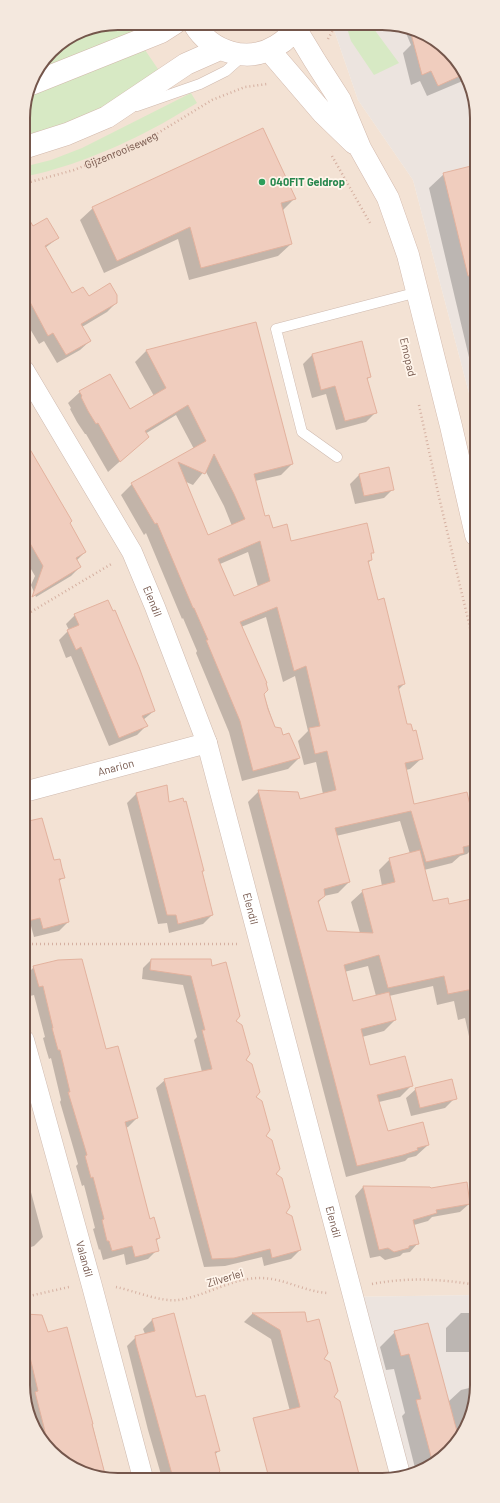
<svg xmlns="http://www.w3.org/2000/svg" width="500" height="1503" font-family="Barlow,sans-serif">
<rect width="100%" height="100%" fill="#fcf1e5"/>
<path fill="#f3e2d4" d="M118,23L332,24L358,100L413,180L476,420L477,1295L343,1297L391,1478H99L51,1452L25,1403L23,112L55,47L82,30Z"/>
<path fill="#ece4df" d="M332,24L401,25L449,51L475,100L476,420L413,180L358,100Z
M477,1295V1391L470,1421L454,1447L429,1467L400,1478L343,1297Z"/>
<path fill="#d7e9c4" d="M118,23H146L147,27L34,75L55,47L82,30Z
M346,25H371L399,63L374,75L351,41Z
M143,47L160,72L123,96L69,124L23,139V112L28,92Z
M191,93L197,103C181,112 166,122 150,130C112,150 65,169 23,177V167L51,160L82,148Z"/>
<path fill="#0003" fill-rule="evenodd" d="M403,26L449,51L465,80L427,96L420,81L411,85L403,53L411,45Z
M475,166L476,387L429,188L444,174Z
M294,199L282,211L291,244L278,256L189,280L178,239L104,273L80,220L93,208Z
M23,233L58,238L45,248L72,295L116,303L107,312L82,327L90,341L80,350L57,363L44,341L39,344L23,317Z
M256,323L292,464L281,475L255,481L264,517L272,529L291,542L372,552L370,555L371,560L368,563L377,601L404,684L398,690L406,726L422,758L410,769L406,770L414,805L467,793L476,835V845L467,854L460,856L452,863L424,870L433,903L448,905L476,899V1049L472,1050L465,1018L458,1020L454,1001L437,1005L433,986L389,996L395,1020L384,1031L362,1037L369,1066L412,1085L400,1097L379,1102L387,1132L428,1145L416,1156L408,1158L405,1161L346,1177L248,802L259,791L299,800L323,794L316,762L304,765L298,741L308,731L295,676L283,682L266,617L241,627L275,728L299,758L288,769L242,781L229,732L196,653L197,651L183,618L182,619L146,533L144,535L121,495L132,484L194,449L176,415L145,434L147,437L108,472L86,434H85L77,422L70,409L71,408L68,403L80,392L110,375L130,410L154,396L135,362L146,351ZM205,470L224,506L232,526L207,536L184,481L193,485ZM248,552L258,587L233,597L220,564ZM400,821L410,854L390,859L379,870L382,886L363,891L351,902L360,933L326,932L318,903L324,896L338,893L349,882L336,836ZM368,966L376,996L352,1003L344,972Z
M361,343L370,376L367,380L375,413L366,422L336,430L326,394L312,398L303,364L312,355Z
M24,441L71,521L69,524L85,552L76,561L80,567L71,576L36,597L31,585L35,576L24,557Z
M359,475L393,489L384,498L355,504L350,484Z
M75,615L154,711L143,720L146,726L137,735L109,746L71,656L66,658L59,640L69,630L66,624Z
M136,794L169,803H183L203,871L201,872L212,915L203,924L169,933L167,923L158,924L127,803Z
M24,823L64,877L58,882L68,922L59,931L34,937L31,926L24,928Z
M151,960L211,968L235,1021L285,1213L300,1250L291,1259L264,1266L262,1257L225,1266L204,1267L156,1088L165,1080L202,1072L194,1040L197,1037L183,985L142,979L143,968Z
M34,967L105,1050L137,1118L128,1127L125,1128L150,1220L159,1238L155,1242L157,1250L148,1259L126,1265L124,1254L103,1260L100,1249L99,1250L93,1229L95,1228L84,1185L82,1186L76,1166L78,1164L60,1102L61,1100L51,1058L49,1059L46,1049L43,1038L45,1037L34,995L30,996L25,976Z
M416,1089L454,1099L445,1108L411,1116L406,1098Z
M476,1093V1110L474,1096Z
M24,1166L43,1237L34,1246L25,1249Z
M363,1187L430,1188L469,1204L460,1212L432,1217L428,1221L414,1225L418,1243L410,1252L403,1253L400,1256L385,1260L380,1256L370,1258L355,1196Z
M304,1313L307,1323L323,1359L333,1398L339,1401L360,1478H306L289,1417L291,1415L271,1339L244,1322L252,1314Z
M461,1313H477V1362L474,1352H446V1328Z
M25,1315L41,1316L48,1333L76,1361L106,1478H99L51,1452L29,1411L26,1402L29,1398L25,1381Z
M152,1320L195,1398L219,1451L214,1455L217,1478H162L148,1430L127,1346L136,1337L145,1334L143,1329Z
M395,1332L448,1402L461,1390L477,1386V1391L470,1421L454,1447L429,1467L416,1472L402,1416L405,1413L394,1369L386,1370L380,1347Z"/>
<path fill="#f0cdbe" stroke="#e3b29e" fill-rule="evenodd" d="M410,30L449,51L462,75L438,86L431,71L422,75Z
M263,128L296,199L281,203L292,244L201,268L190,227L117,261L92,207Z
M475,165V275L468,276L443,173Z
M23,209L33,226L47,218L59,238L45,246L72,293L83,287L89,296L110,283L117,295V303L81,324L91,341L66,355L53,333L48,336L30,302L23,306Z
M256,322L293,464L254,474L265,516L269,515L273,528L287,524L291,541L367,523L374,553H371L372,560L368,561L378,600L384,598L405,684L398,686L407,724H411L413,731L416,730L423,759L405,763L414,804L467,792L476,831V844L463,847L464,853L426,862L411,811L335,828L350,882L324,889L325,896L318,901L327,931L373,933L362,890L395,882L389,858L420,850L433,901L448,898L449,904L476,898V990H468L448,994L444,976L388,988L379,955L344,965L353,1001L389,992L396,1020L361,1029L370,1065L405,1056L413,1086L377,1095L388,1131L423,1122L429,1145L417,1148L418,1150L403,1155L357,1166L258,790L298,792L300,799L336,790L327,751L315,754L309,728L320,726L306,666L294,671L277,607L240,622L267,683H266L268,690L264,694L268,709L275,727L281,728L283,735L289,733L300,758L253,771L240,721L206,640H208L194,608H193L157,523L155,524L131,483L206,441L188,405L145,431L149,437L120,462L98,423L96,424L88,411L81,397L82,396L79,391L110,374L130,409L166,388L146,350ZM214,454L234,494L245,519L208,535L178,462L205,474ZM260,541L270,581L234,596L218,559Z
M362,341L371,377L367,378L377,413L345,421L335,386L321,390L312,354Z
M24,439L72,521L70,523L86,552L76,558L81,567L32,597L43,566L27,538L24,528Z
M389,467L394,490L364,496L359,474Z
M108,600L113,611L115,610L139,667L155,711L142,716L148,726L119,738L81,647L76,650L67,630L79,625L74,614Z
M167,785L169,802L183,798L184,802L186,801L204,871H202L213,915L178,924L176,915H167L136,793Z
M42,818L54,860L60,859L62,868L65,878L59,879L69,922L43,929L40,918L24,922V822Z
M82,959L106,1049L118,1046L138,1118L125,1122L150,1219L154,1217L160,1238L156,1239L159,1251L135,1257L132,1246L112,1251L109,1241H107L102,1220L104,1219L93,1177L91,1178L85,1156L87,1155L68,1092H70L60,1050H58L52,1028H53L43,986L39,987L33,966L58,960Z
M151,959H211L212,966L226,962L240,1016L236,1021L242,1025L250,1054L246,1060L252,1064L260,1092L256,1097L262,1101L270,1130L266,1136L272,1140L280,1169L276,1174L282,1178L290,1207L286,1213L292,1216L301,1250L272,1258L270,1249L234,1258L212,1259L164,1079L212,1069L202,1030H205L191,976L150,970Z
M452,1079L457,1099L420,1108L415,1088Z
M467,1182L470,1204L436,1210L437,1213L413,1220L419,1244L409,1246V1248L394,1252L388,1248L379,1250L363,1186L430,1187L431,1188Z
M305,1312L307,1322L319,1319L328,1353L324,1359L330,1362L338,1391L334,1397L340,1401L360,1478H269L253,1418L300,1407L280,1330L252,1313Z
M174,1313L196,1397L205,1395L220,1451L215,1452L220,1471L213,1478H173L136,1344L135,1336L155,1331L152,1319Z
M25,1314L42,1315L48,1332L67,1327L93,1424H92L106,1478H99L50,1451L35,1392L38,1391L25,1336Z
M428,1323L459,1439L454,1447L433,1464L416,1400L421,1399L409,1354L401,1356L394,1331Z"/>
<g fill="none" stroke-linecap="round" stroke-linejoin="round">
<defs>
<path id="lane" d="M137,106L200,84L226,71L244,55
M337,457L302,432L276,329L418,292"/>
<g id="street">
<path id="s2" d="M24,370L132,552L155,607L207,743L401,1478"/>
<path id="s3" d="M24,792L207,743"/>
<path id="s4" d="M24,1040L92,1286L143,1478"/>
</g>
<path id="secondary" d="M194,24C211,52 247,64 276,46C285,41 293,33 297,24
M295,28L315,61L340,100L360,148L388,198L408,255L451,426L476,535
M269,50L323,113L354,143
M31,84L161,32L175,23
M23,148L67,134L107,117L186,64L220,49"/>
</defs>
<use href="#lane" stroke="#cfbaaf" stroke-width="11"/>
<use href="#street" stroke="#cfbaaf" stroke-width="21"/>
<use href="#secondary" stroke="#d2b9ac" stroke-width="23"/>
<g stroke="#d5b0a1" stroke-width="2.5" stroke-dasharray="1 3" stroke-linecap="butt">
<path d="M328,39L333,30L334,24"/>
<path d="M332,156L370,223"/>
<path id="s1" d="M23,184L74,170L145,141L212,100L245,87L267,84"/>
<path d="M419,405L439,497L476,653"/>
<path d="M24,616L113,563"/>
<path d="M24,944H238"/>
<path d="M372,1284C409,1277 440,1279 477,1285"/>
<path d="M116,1287C135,1291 160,1302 178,1300C206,1296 232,1278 260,1278C284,1278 305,1292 328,1293"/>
<path d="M25,1297L69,1287"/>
</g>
<use href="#lane" stroke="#fff" stroke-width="10"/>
<use href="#street" stroke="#fff" stroke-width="20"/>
<use href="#secondary" stroke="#fff" stroke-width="22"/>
</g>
<circle fill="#2e9e5b" stroke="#fff5eb" stroke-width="1.5" cx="262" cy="182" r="4"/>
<g text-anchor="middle" stroke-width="3.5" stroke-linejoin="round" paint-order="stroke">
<g font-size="11" fill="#74564b" stroke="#fff5eb">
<text dy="4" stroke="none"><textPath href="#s1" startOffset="104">Gijzenrooiseweg</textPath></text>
<text transform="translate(408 357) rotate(77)" y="4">Emopad</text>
<text dy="4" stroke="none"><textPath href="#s2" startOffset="265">Elendil</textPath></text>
<text dy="4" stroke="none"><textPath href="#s3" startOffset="95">Anarion</textPath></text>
<text dy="4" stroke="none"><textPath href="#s2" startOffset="588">Elendil</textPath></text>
<text dy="4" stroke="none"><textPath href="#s2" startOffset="912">Elendil</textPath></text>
<text dy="4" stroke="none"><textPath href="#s4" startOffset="227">Valandil</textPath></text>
<text transform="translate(225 1278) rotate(-17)" y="4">Zilverlei</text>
</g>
<g font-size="11" font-weight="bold" fill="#27864d" stroke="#fff5eb" text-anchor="start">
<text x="270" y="186">040FIT Geldrop</text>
</g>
</g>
<path d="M0 0H500V1503H0ZM118 30H382A88 88 0 0 1 470 118V1385A88 88 0 0 1 382 1473H118A88 88 0 0 1 30 1385V118A88 88 0 0 1 118 30Z" fill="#f4e8de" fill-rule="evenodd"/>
<path fill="none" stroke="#74564b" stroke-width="2" d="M118 30H382A88 88 0 0 1 470 118V1385A88 88 0 0 1 382 1473H118A88 88 0 0 1 30 1385V118A88 88 0 0 1 118 30Z"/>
</svg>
